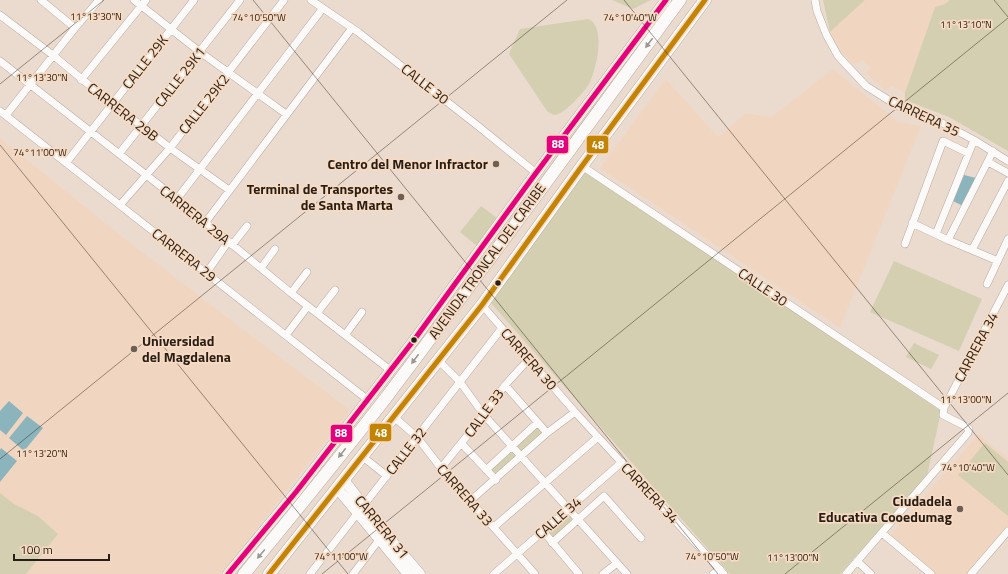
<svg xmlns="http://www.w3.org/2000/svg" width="1008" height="574" font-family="'Titillium Web',sans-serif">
<rect width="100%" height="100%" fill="#ebdbce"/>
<path fill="#f0d6c0" d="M865,0H950L945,4L935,7L905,93L891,86L885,90L866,73L871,68L862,60L855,65L841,52L830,32Z
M833,69L899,122L921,126L840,328L600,168L666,79L718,137L746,113L771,117Z
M0,138L129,242L253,337L350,410L221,574H0Z
M980,433L986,441L1008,457V530L971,574H934L890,535Z"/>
<path fill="#d3cfb0" d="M612,0H651L633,9Z
M823,0H865L830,32Z
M950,0H1008V151L949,117L905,100V93L935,7L945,4Z
M588,19C607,26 596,70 589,84C584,92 567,111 558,114C554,116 551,114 547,111L509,54L520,29Z
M585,172L941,411L927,476L840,574H730L491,303Z
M481,206L497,218L477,246L460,232Z
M894,261L982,299L959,351L870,312Z
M914,343L939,355L931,369L906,357Z
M538,427L545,434L521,453L515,447Z
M985,443L1008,462V516L958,475Z
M510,449L518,458L495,477L488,469Z
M0,493L14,504L38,516L58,534L26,574H0Z
M568,513L574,521L552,540L546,532Z"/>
<path fill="#8cb4bd" d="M964,175L976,178L963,206L953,201Z
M9,401L23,413L6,435L0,430V411Z
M27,416L43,428L24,451L9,438Z
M1,448L17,461L0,482V450Z"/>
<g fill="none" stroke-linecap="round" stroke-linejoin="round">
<defs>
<path id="street" d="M41,0L75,28
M134,0L200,52L286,114
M311,0L358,32L478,126L536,173
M815,0L817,11L826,34L838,56L866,86L898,106L933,118L974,140L1008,161
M0,15L54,56L112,104L142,126L170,148L229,190
M0,61L177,199L291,293L390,370
M81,80L146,0
M0,111L368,400
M6,115L75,28L99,0
M119,154L240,0
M988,162L1008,173
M66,163L194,0
M582,166L944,408
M177,199L323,8
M120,205L170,148L284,0
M205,223L352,28
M912,223L948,240L998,261
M936,234L974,140
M948,240L993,151
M905,244L943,141L968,153
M232,245L247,226
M972,250L1008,181
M261,268L275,249
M207,272L228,242
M987,284L1008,239
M291,293L307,272
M482,305L575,412L724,574
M317,313L335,290
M286,335L308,306
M345,335L362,312
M439,361L460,382L484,415L627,574
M505,385L547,433
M394,417L417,437L441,468L535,574
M462,444L496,480
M363,457L387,476
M441,468L484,415L505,385L529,359
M486,470L537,423
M470,501L547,433L575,412
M494,527L598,437
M543,531L579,574
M882,533L931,574
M552,543L604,496L641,538
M857,561L871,574
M310,574L502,328
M353,574L382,536
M494,574L622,462
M603,574L617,563
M713,574L720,569
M846,574L968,433L969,429L967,427L943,415L944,408L1008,285
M971,574L1008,531"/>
<path id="secondary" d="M344,480L385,533L420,574
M337,488L408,574
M228,574L296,492L414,340L536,173L666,0"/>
<path id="highway" d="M244,574C292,516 339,458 385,399C485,267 582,133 680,0
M269,574L482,305L582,166L705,0"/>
</defs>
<use href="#street" stroke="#b8aca2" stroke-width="8"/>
<use href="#secondary" stroke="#b8aca2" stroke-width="11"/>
<use href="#highway" stroke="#b8aca2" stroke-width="13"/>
<use href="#street" stroke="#fcfaf8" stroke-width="7"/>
<use href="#secondary" stroke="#fcfaf8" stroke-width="10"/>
<use href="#highway" stroke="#fcfaf8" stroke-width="12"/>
<defs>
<path id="bus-1" d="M228,574L296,492L414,340L536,173L666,0"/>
<path id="bus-2" d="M269,574L482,305L582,166L705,0"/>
</defs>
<use href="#bus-1" stroke="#f7dac2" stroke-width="8"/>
<use href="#bus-2" stroke="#f7dac2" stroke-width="8"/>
<use href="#bus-1" stroke="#e5007d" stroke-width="5"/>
<use href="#bus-2" stroke="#c38405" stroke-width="5"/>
</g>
<defs><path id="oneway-solid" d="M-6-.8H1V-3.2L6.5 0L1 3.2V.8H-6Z"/></defs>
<g fill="#9d9792">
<use href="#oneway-solid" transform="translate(649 43) rotate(127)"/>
<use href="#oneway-solid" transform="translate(415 359) rotate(127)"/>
<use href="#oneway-solid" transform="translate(342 453) rotate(128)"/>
<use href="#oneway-solid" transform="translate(261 554) rotate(130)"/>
</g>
<path fill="none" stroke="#281e15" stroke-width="1" stroke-opacity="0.45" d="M253,0L718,574M624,0L1008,475M994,0L1008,17M0,84L104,0M0,145L348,574M0,459L567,0M322,574L1008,18M785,574L1008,393"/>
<g fill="#6c6056" stroke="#f7dac2" stroke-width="1.5">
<circle cx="496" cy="164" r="4"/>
<circle cx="401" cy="197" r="4"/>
<circle cx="134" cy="349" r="4"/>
<circle cx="960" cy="509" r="4"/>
</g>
<g fill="#281e15" stroke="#f7dac2" stroke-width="1.5">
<circle cx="498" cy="283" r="3.5"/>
<circle cx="414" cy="340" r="3.5"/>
</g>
<g text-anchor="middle" stroke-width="3.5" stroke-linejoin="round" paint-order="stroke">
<g font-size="14" fill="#281e15" stroke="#f7dac2">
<text transform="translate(145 62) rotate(-52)" y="5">CALLE 29K</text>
<text transform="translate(180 77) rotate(-52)" y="5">CALLE 29K1</text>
<text transform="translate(425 84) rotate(38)" y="5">CALLE 30</text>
<text transform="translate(204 104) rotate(-52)" y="5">CALLE 29K2</text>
<text transform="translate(123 112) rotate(38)" y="5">CARRERA 29B</text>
<text transform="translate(924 116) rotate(25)" y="5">CARRERA 35</text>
<text transform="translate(195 215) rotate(39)" y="5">CARRERA 29A</text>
<text transform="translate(184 255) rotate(38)" y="5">CARRERA 29</text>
<text transform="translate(487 261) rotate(-54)" y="5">AVENIDA TRONCAL DEL CARIBE</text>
<text transform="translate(763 287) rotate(34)" y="5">CALLE 30</text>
<text transform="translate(976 347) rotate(-62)" y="5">CARRERA 34</text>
<text transform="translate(529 359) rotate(49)" y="5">CARRERA 30</text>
<text transform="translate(484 413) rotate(-54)" y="5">CALLE 33</text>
<text transform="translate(406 451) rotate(-52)" y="5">CALLE 32</text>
<text transform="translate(650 493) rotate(47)" y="5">CARRERA 34</text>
<text transform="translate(465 495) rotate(49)" y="5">CARRERA 33</text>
<text transform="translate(558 518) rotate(-41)" y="5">CALLE 34</text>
<text transform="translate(382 527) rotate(51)" y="5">CARRERA 31</text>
</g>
<g font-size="14" font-weight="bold" fill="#281e15" stroke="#f7dac2" text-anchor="end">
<text x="488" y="169">Centro del Menor Infractor</text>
<text x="393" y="194">Terminal de Transportes<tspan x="393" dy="16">de Santa Marta</tspan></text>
<text x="142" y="346" text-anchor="start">Universidad<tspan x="142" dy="16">del Magdalena</tspan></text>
<text x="952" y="506">Ciudadela<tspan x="952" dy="16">Educativa Cooedumag</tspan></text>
</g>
</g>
<g font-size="10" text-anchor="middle" fill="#281e15" stroke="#f7dac2" stroke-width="3.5" stroke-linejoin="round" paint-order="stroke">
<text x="96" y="20">11°13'30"N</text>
<text x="630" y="21">74°10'40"W</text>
<text x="259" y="21">74°10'50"W</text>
<text x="966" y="28">11°13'10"N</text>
<text x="42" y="81">11°13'30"N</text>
<text x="40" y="156">74°11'00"W</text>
<text x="966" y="403">11°13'00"N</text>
<text x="42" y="457">11°13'20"N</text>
<text x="968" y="471">74°10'40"W</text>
<text x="341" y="560">74°11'00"W</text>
<text x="712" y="560">74°10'50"W</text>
<text x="793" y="561">11°13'00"N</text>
</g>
<g stroke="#f7dac2" stroke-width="1.5">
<rect x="546" y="135" width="23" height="19" rx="4" fill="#e5007d"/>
<rect x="586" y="135" width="23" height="19" rx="4" fill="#c38405"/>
<rect x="369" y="423" width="23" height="19" rx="4" fill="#c38405"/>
<rect x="330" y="424" width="23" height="19" rx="4" fill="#e5007d"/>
</g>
<g font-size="11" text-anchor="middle" font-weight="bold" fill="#fff">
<text x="558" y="148">88</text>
<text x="598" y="149">48</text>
<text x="381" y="437">48</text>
<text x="341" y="437">88</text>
</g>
<path d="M14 554v6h95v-6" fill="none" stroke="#281e15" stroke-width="2"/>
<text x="20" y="554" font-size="12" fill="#281e15" stroke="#f7dac2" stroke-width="3" paint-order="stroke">100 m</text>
</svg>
